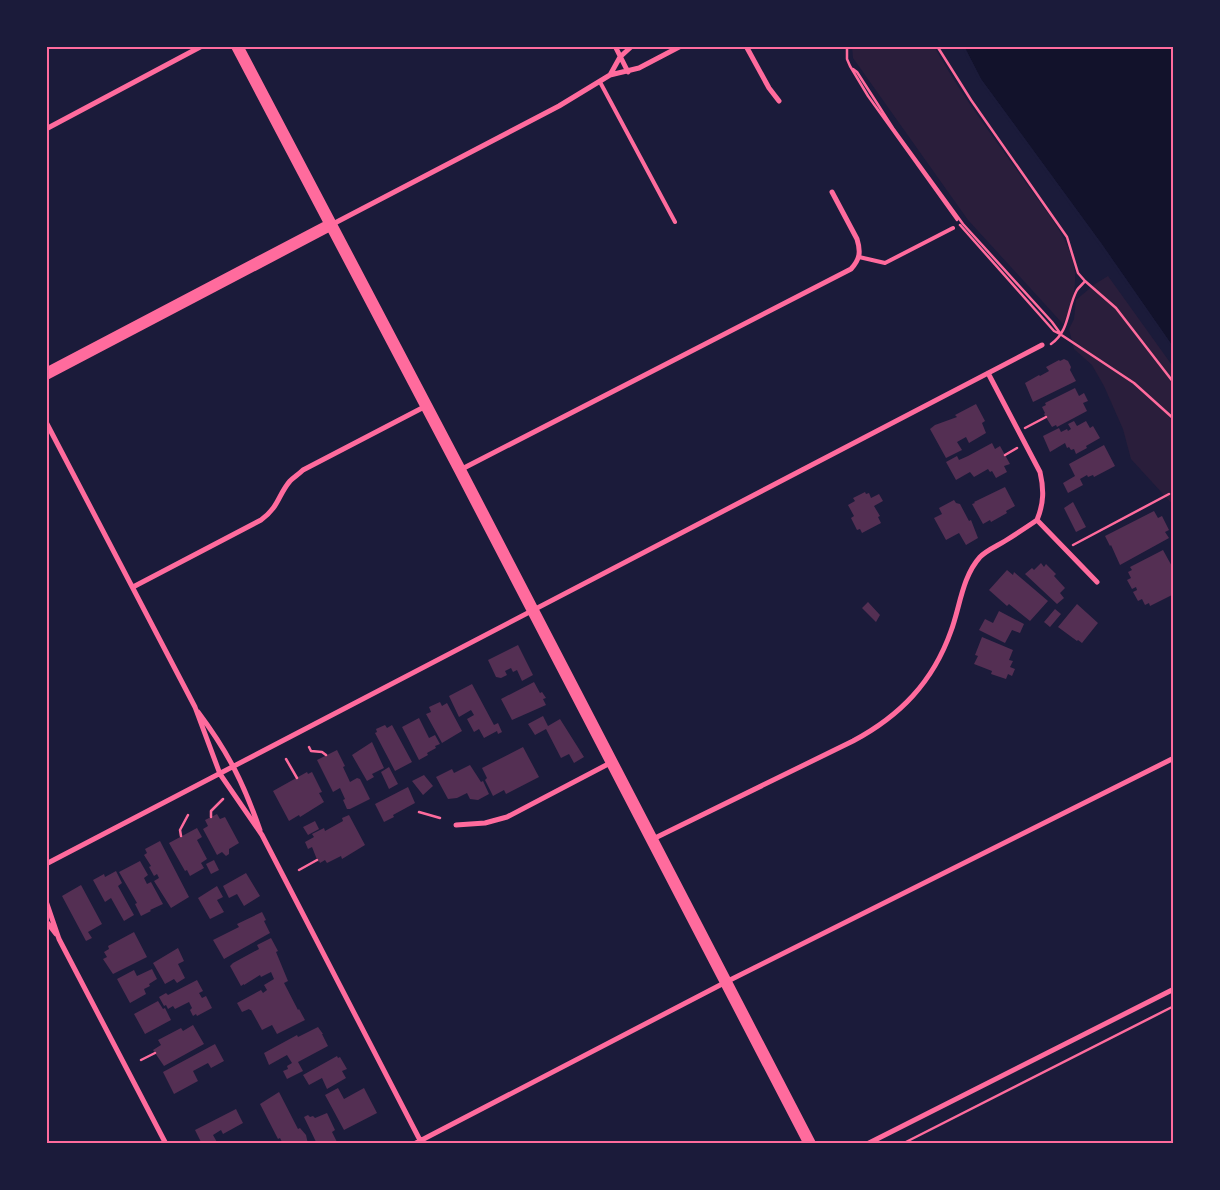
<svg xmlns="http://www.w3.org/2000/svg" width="1220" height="1190" font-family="Jost,sans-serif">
<rect width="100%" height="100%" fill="#1b1b3a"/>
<path fill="#2a1e3b" d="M852,46H934C961,96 996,140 1028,186C1046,211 1072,241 1075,273C1076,291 1071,309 1063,324L968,220L853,58Z
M1108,276L1174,368V506L1131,459L1123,429L1104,386L1092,365L1074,349L1069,329L1074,319L1076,300L1095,284Z"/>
<path fill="#12122b" d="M964,46H1174V348L1101,243L981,79Z"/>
<path fill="#1b1b3a" d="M961,46H964L981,79L1101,243L1174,348V351L1099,245L979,80Z"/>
<path fill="#542f53" d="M1064,359L1068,361L1071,367L1070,370L1076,381L1033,402L1025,383L1039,375L1040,376L1049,371L1046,367L1059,360L1060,361Z
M1075,388L1079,396L1084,393L1088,401L1083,403L1087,411L1057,427L1056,425L1052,427L1044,414L1045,413L1042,407L1046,405L1045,403Z
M976,404L985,421L982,423L986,433L969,443L966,437L957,442L962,450L946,458L930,429L935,425L957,417L955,415Z
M1074,421L1077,426L1086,421L1090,428L1093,426L1100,438L1086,446L1087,448L1076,454L1074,449L1071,450L1069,447L1067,448L1065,443L1050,452L1043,436L1059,428L1061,432L1067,429L1068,431L1071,429L1068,424Z
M992,443L995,449L1000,446L1010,464L1004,466L1007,472L996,478L992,471L990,472L988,469L974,477L970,472L956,480L946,462L957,456L959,460L968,456Z
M1104,445L1115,466L1094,477L1093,475L1088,477L1087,475L1080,479L1083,485L1068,493L1063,483L1075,476L1069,464Z
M1005,487L1015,506L1006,511L1007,513L991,522L990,520L983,524L972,504L975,503L974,502Z
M865,492L866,494L869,493L871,498L879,494L883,501L874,506L880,516L878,517L881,523L862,533L860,529L857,530L851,518L854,516L848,505L855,501L853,498Z
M954,500L956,503L960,504L969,521L971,520L978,538L966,545L959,533L946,540L934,518L942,514L939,508Z
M1073,502L1086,527L1076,532L1064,508Z
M1154,511L1158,518L1162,516L1169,530L1165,532L1169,538L1120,565L1111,545L1110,546L1105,536Z
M1163,550L1174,570V594L1150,606L1149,603L1145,605L1142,599L1138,601L1133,592L1137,590L1136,587L1132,589L1127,580L1131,578L1128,572L1132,570L1130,567Z
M1041,563L1044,567L1046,564L1056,574L1054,576L1065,588L1060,593L1064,598L1057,604L1025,574L1032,568L1034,570Z
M1007,570L1013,575L1014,572L1048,601L1030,621L1009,604L1007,606L989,590Z
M868,602L880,615L876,622L862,608Z
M1077,604L1098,623L1082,643L1078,640L1077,641L1058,627Z
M1055,609L1061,614L1050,627L1044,622Z
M999,611L1024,624L1020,633L1012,630L1005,643L979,630L985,619L993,623Z
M982,637L1013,650L1009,660L1013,661L1010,667L1015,669L1012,676L1008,674L1006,679L991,674L992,671L974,664L978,656L975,655Z
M518,645L533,675L522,681L517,670L513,672L511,668L505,671L507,675L501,678L496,677L488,660Z
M534,682L540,693L542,692L546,698L543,699L546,705L512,720L501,699Z
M472,684L494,725L498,723L502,732L498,734L497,731L484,738L479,729L474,732L467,719L474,715L471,710L459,717L449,696Z
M440,702L442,706L447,703L462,731L442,743L426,714L431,712L429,707Z
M543,716L548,726L560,719L584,757L574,763L569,754L561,758L546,729L535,735L528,724Z
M419,718L429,738L435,735L440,744L435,746L436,748L427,753L428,755L419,760L402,727Z
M385,725L387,728L392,725L412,762L395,771L375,733L377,732L376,729Z
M372,742L384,768L372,774L374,777L367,781L352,755Z
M523,747L539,777L506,794L504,790L493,796L485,780L487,778L482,768Z
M337,750L345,766L343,767L350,782L357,778L360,779L370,799L350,809H347L343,800L345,799L340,788L333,792L317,760Z
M470,765L481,782L483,781L489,794L478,800L470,799L467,793L457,798L448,799L436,777L452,769L454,773Z
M389,767L398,784L389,789L381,772Z
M307,772L308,774L312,772L322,792L319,793L324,802L300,817L299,815L289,821L273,791Z
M424,775L433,786L423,795L412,781Z
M408,787L415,803L393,815L394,817L384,822L375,804Z
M217,814L220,819L225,817L239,843L229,849V854L226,856L222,852L217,855L203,829L208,826L205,820Z
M349,815L365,845L342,859L341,856L327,863L325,860L320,863L319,861L318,862L312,847L308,849L305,842L314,837L312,834L324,828L325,831L343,821L342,818Z
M315,821L319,829L308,835L303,827Z
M197,828L202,837L197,840L207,859L201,863L204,868L190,876L187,870L185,871L169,843Z
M160,841L189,897L171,908L154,881L159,878L157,874L154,876L149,867L151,866L144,855L147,853L145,849Z
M214,860L219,870L211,874L206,864Z
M140,861L148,875L144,878L147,884L151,882L163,904L150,910L151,911L141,916L135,904L137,903L119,872Z
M116,871L122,883L118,886L134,915L124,921L111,898L105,902L93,880L104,874L105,877Z
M246,873L260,896L244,906L237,894L229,898L223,886Z
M81,885L102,924L88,932L92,938L86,941L62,896Z
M217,886L223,897L217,900L224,912L210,919L198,898Z
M262,912L266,920L264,921L270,933L224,959L213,940L239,927L237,924Z
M134,932L147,957L113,974L103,959L107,957L104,952L109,949L108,946Z
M271,938L278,951L276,952L288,981L284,983L298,1010L299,1009L305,1020L277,1034L272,1025L262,1030L251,1010H250L249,1009L242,1012L237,1003L261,990L263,993L267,990L264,985L274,979L271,972L261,977L260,975L244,985V984L241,986L230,966L233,963L259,949L257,945Z
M178,948L184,961L178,964L185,978L177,983L174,979L165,984L153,963Z
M152,969L157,979L149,984L150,986L144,989L146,994L130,1003L117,979L134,970L137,976Z
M197,980L203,991L199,993L202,998L206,996L212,1008L197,1016L196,1014L193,1016L190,1010L192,1008L189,1002L175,1009L173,1006L168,1009L166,1005L164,1006L159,997L166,993L168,995Z
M158,1001L163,1009L165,1008L171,1020L145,1034L134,1014Z
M193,1025L204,1044L164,1066L153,1050L161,1045L158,1040L181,1028L183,1031Z
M318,1027L323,1034H322L328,1046L298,1062L303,1071L287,1079L283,1071L288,1069L287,1066L292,1063L287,1055L269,1065L264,1053L297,1035L298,1037Z
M215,1044L224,1061L211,1068L208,1063L193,1071L198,1081L174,1094L163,1072Z
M337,1056L338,1058L340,1057L347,1069L342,1071L346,1078L327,1089L322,1078L309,1085L303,1075Z
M338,1088L344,1099L364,1088L377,1113L344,1130L325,1095Z
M279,1092L298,1129L300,1128L306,1135L308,1144H278L282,1142L280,1138L278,1139L260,1104Z
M236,1109L243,1123L223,1134L221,1130L213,1135L218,1144H202L195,1130Z
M327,1113L335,1130L332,1132L338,1144H317L304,1117L308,1115L310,1117L313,1116L315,1118Z"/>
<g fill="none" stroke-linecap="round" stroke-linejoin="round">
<path stroke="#ff6b9d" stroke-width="2.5" d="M847,46V59L850,66L868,96L957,220
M937,46L971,100L1067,237L1078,273L1085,281
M853,69L857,72L893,128L963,224L1052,322L1060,333
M960,225L1054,331L1060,334L1134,383L1174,419
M1051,344C1070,331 1067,308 1077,290C1079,287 1083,284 1085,281L1116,308L1174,383
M1025,428L1046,417
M1005,455L1017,448
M1073,545L1169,494
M309,747L311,751L322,752L326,755
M286,759L297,778
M419,812L440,818
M211,817V811L223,799
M181,836L180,830L188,815
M299,870L317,860
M141,1060L155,1053
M902,1144L1174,1006"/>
<path stroke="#ff6b9d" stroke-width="4" d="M600,82L675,222
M859,257L885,263L953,228"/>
<path stroke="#ff6b9d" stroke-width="5" d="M615,46L628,72
M746,46L769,88L779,101
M610,75L620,57L632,46
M46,129L202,46
M331,225L559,106L610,75L639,68L681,46
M988,373L1040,472C1044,489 1044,503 1037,520L1097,582
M46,422L195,707L220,774L262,835L422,1144
M460,470L851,269C860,259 861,252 857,239L832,192
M133,587L261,520C279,507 278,495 290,481C294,477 299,474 303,470L426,406
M198,712C228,752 243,782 260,830
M456,825L485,823L507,817L612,762
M653,839L853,741C900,716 933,682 951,631C960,607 962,577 980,557C987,550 997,546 1005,541C1016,534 1027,527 1037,520
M46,864L1042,345
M46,901L59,939L166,1144
M46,921L56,934
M414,1144L726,982L1174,758
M867,1144L1174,989"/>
<path stroke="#ff6b9d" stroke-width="12" d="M237,46L460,470L810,1144
M46,374L330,225"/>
</g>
<rect width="1220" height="1190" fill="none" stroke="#1b1b3a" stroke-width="95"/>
<rect x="48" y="48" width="1124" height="1094" fill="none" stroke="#ff6b9d" stroke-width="2"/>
</svg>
